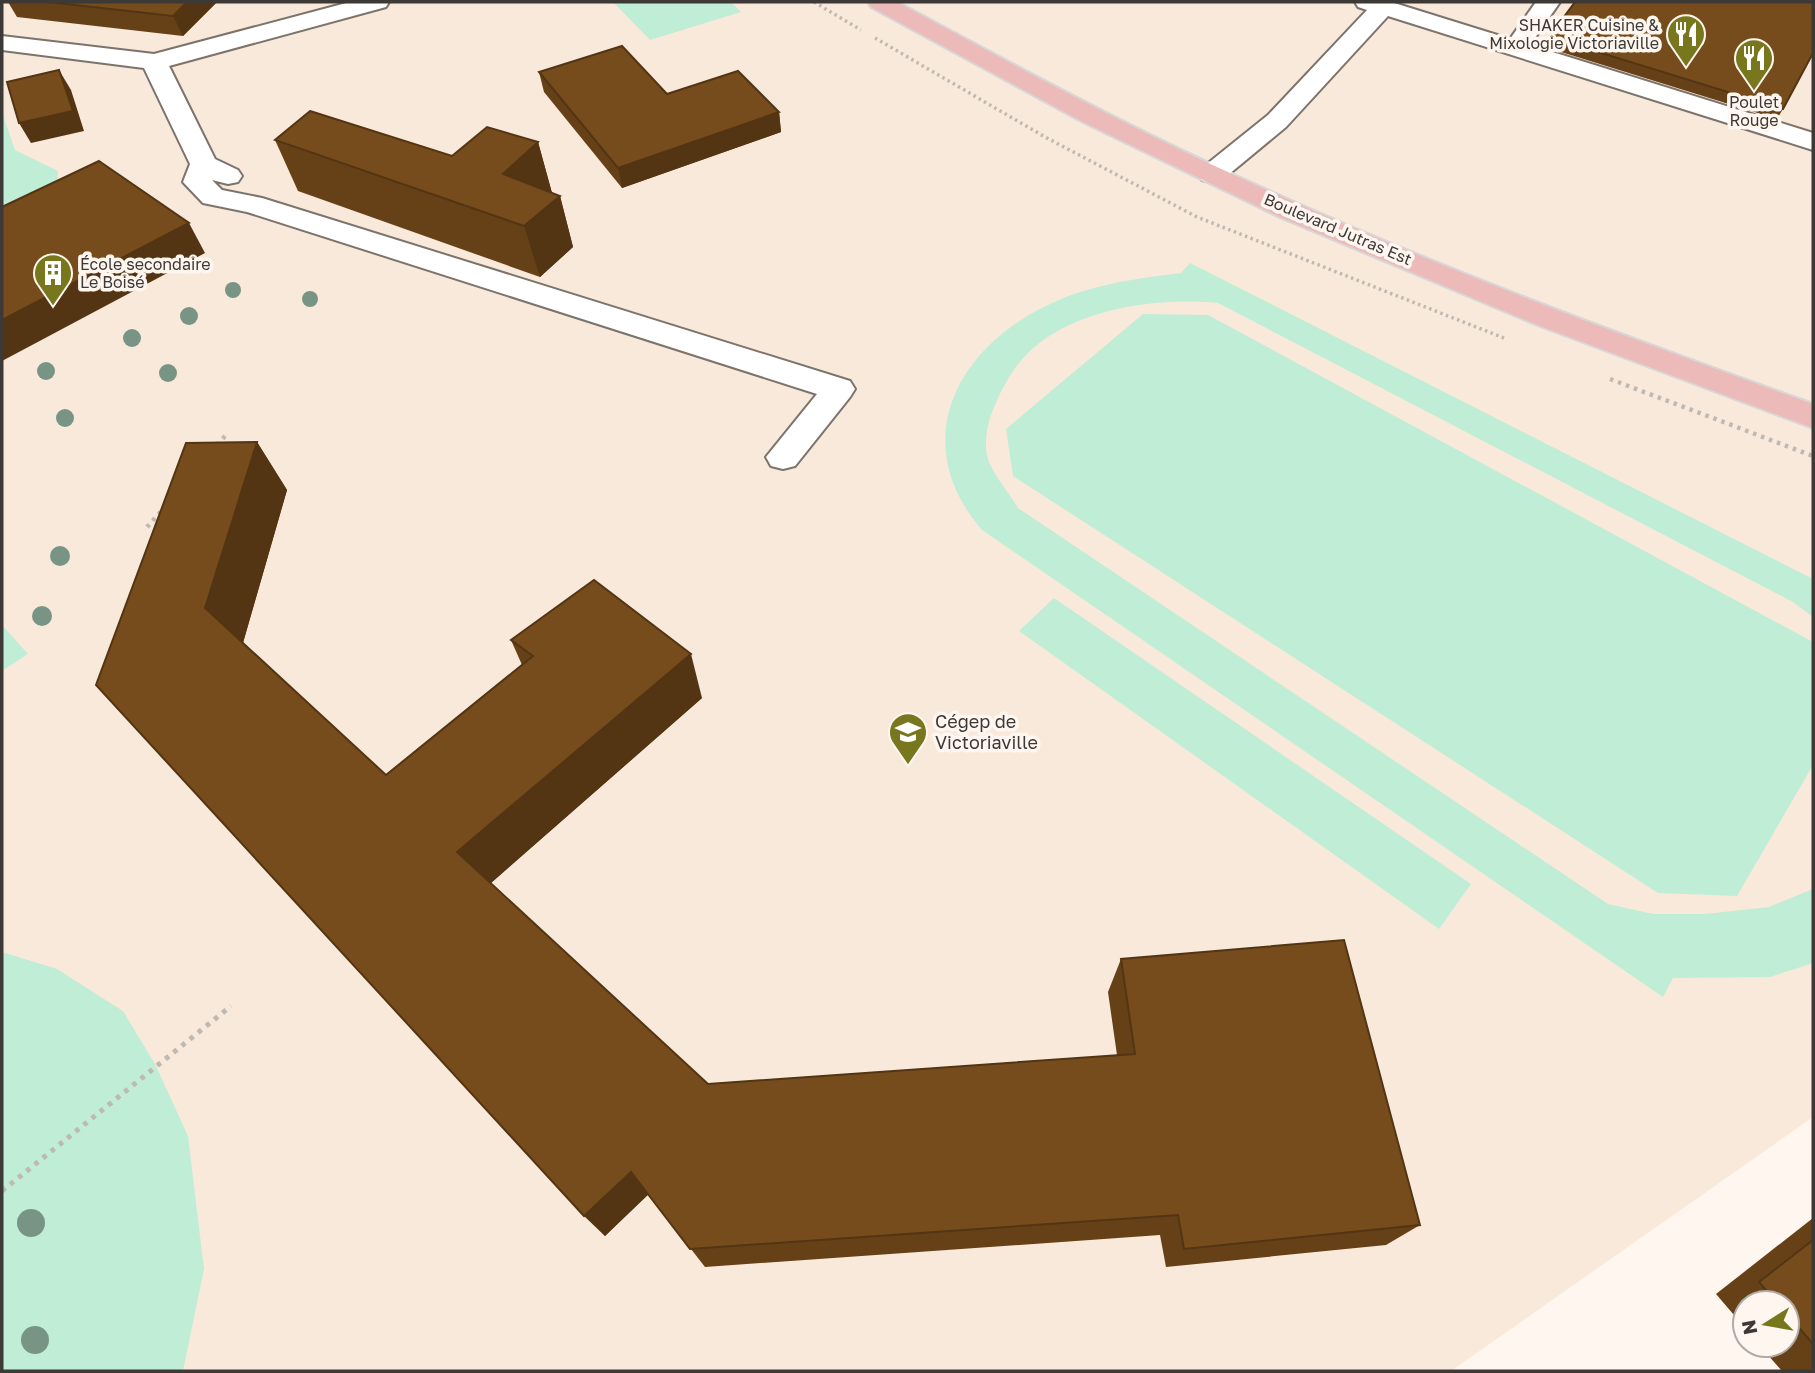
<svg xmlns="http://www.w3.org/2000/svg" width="1815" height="1373" font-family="'Golos Text',sans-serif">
<rect width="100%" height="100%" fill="#fef6ef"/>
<path fill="#f9e9da" d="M2,2H1813V1117L1451,1371H2Z"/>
<path fill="#c0edd6" d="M613,2H731L741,12L650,40Z
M2,112L15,150L58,171L57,192L2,219Z
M1190,263L1813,579V617L1793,602L1218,303C1157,297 1077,308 1030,351C1014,366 1003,386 995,405C988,420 982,445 989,462C996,478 1009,493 1018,508L1608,904L1653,914H1705L1769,907L1813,889V963L1770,977L1673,978L1663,997L982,530C910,447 951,354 1042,308C1085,285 1133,279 1181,273Z
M1143,314L1208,315L1813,642V765L1737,896L1658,893L1013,476L1006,429Z
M1054,598L1471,884L1439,929L1019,631Z
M2,625L28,654L2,671Z
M2,952L57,969L123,1011L155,1064L188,1136L204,1269L183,1371H2Z"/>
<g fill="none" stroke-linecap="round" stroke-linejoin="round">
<defs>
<path id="minor" d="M350,2H389L386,7L169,66L215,159L238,170L242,176L238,182L228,184L212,180L222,190L262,198L850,381L855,389L850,397L795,466L783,469L771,466L766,457L817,394L247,212L203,203L183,182L190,164L144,68L2,50V36L154,54Z
M1355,2H1391L1510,39L1536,2H1560L1530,45L1813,133V150L1388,16L1286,127L1222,180L1212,182L1202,180L1198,174L1202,168L1268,115L1367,10L1358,7Z"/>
<path id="major" d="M868,2H897C1003,59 1109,117 1217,167C1411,258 1612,332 1813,404V428L1540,326L1282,218L1083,122L871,7Z"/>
</defs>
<use href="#minor" stroke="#7c746c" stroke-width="4"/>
<use href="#major" stroke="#d8d7d7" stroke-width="4"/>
<path stroke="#bfb9b3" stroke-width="3.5" stroke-dasharray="2.5 3.5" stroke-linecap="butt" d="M814,2L861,30
M875,38L1045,137L1197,217L1504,338"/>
<path stroke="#bfb9b3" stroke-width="4.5" stroke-dasharray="3.5 5" stroke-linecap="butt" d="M1610,379L1813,456
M217,445L226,435
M147,527L164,508"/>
<path stroke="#bfb9b3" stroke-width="5" stroke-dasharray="4.5 6" stroke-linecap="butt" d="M2,1191L231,1006"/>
<use href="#minor" fill="#fff" fill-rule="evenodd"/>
<use href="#major" fill="#ecbab8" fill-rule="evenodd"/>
</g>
<g fill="#789485">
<circle cx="233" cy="290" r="8"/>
<circle cx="310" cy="299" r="8"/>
<circle cx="189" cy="316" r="9"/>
<circle cx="132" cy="338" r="9"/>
<circle cx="46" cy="371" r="9"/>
<circle cx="168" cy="373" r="9"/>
<circle cx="65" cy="418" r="9"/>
<circle cx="60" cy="556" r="10"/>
<circle cx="42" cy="616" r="10"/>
<circle cx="31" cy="1223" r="14"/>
<circle cx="35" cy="1340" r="14"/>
</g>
<path fill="#664118" d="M8,2H217L183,36L17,17Z
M1549,37L1783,109L1777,119L1545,47Z
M539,72L667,94L779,112L781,132L622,188L544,92Z
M275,140L452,156L538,142L552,193L560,196L573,247L540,277L298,191Z
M257,442L287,490L243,643L386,775L522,665L511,640L702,698L491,883L708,1084L1117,1055L1108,992L1121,959L1420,1225L1386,1245L1166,1267L1160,1235L705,1267L648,1194L605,1236L96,685Z
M1813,1218V1371H1782L1759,1345H1787V1303H1745V1328L1716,1294Z"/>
<path fill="#533514" d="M187,2H217L183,36L173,16Z
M59,70L71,90L84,131L31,143L19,123Z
M779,112L781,132L622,188L618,168Z
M538,142L552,193L503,174Z
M560,196L573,247L540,277L524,226Z
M189,223L205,253L2,361V320Z
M257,442L287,490L240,653L205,608Z
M691,654L702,698L483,890L457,852Z
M631,1172L649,1194L605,1236L584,1216Z"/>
<path fill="#774c1c" stroke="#533514" stroke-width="2" d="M48,2H187L173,16Z
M1575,2H1813V53L1783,109L1549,37Z
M622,46L667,94L738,71L779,112L618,168L539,72Z
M59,70L73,111L19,123L7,82Z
M310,111L452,156L487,127L538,142L503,174L560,196L524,226L275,140Z
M99,161L189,223L2,320V207Z
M257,442L205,608L386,775L533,656L511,640L594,580L691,654L457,852L708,1084L1135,1054L1121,959L1344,940L1420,1225L1184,1249L1178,1215L690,1249L631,1172L584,1216L96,685L186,443Z
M1813,1240V1344L1787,1314V1303H1777L1759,1282Z"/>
<defs>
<symbol id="restaurant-pin" viewBox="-11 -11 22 30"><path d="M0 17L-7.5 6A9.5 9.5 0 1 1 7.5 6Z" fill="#78771e" stroke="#fef6ef"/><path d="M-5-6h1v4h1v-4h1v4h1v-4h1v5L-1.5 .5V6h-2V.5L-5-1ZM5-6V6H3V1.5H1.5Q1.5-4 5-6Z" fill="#fff"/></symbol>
<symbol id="building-pin" viewBox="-11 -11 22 30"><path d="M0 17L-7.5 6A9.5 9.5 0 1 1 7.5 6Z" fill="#78771e" stroke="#fef6ef"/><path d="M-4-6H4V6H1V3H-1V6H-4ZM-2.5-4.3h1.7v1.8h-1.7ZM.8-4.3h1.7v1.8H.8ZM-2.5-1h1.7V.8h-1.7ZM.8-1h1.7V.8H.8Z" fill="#fff"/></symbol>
<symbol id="university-pin" viewBox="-11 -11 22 30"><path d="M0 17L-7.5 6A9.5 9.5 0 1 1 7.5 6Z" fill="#78771e" stroke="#fef6ef"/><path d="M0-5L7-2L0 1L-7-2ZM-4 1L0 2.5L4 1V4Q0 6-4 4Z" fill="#fff"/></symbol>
</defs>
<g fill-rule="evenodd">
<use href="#restaurant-pin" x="1664" y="12" width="44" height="60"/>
<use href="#restaurant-pin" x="1732" y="36" width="44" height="60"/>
<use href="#building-pin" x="31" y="251" width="44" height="60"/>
<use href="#university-pin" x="886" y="710" width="44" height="60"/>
</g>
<g text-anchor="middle" stroke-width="7" stroke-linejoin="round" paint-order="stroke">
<g font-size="16" fill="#3d3936" stroke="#fef6ef" text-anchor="end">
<text x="1659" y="31">SHAKER Cuisine &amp;<tspan x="1659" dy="18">Mixologie Victoriaville</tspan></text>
<text x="1754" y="108" text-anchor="middle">Poulet<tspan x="1754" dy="18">Rouge</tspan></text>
<text x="80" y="270" text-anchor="start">École secondaire<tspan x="80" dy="18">Le Boisé</tspan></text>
</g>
<g font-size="16" fill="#3d3936" stroke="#fef6ef">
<text transform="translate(1338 229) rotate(23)" y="6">Boulevard Jutras Est</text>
</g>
<g font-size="18" fill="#3d3936" stroke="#fef6ef" text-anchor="start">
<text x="935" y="728">Cégep de<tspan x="935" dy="21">Victoriaville</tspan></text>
</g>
</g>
<rect width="1815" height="1373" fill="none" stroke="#3d3936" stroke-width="7"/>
<g transform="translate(1766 1324) rotate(259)"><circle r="33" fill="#fef6ef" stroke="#b1aaa5" stroke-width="2"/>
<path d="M0-5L12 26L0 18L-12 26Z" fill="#78771e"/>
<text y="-10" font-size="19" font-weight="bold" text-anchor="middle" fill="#3d3936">N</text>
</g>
</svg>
